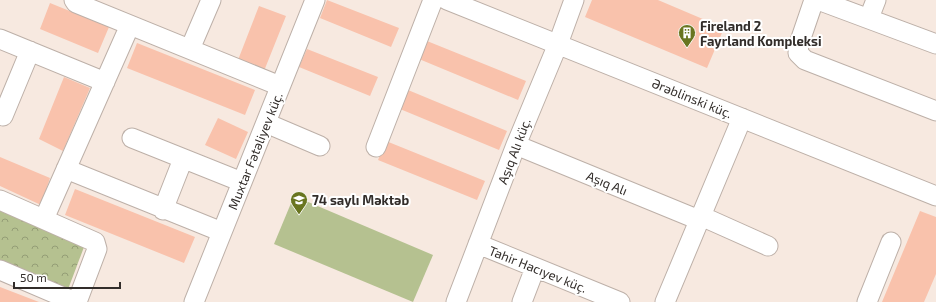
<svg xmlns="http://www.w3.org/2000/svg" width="936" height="302" font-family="'Exo 2',sans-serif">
<defs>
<pattern id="forest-crowns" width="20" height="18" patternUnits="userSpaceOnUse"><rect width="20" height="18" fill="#b5c190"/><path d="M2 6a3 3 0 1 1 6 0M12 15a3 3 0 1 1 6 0" fill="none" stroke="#949d76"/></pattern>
</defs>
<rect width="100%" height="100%" fill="#f7e9e0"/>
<path fill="#b5c190" d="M294,196L433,255L413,302L274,244Z"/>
<path fill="url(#forest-crowns)" d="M0,210L84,247L67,292L0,263Z"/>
<path fill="#f9c2ac" d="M327,0L399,28L391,47L320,18Z
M592,0H658L724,28L707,68L585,17Z
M50,3L109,27L98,53L40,29Z
M259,6L286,16L264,71L238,60Z
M427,41L526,81L518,100L419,59Z
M137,43L255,90L245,115L127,68Z
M307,49L378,77L370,96L299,67Z
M64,77L90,88L63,151L39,139Z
M408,90L507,131L499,150L400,109Z
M218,118L248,132L236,159L205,145Z
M386,141L485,181L477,200L378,160Z
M0,157L50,178L41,205L0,186Z
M75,189L195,237L184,263L65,215Z
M920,211L936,217V274L924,302H882Z
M0,287L39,302H0Z"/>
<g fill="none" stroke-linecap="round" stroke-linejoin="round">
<defs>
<path id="minor" d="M74,0L76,3L280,86
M447,0L936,196
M814,0L799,44L798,53L805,60L936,111
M818,0L936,44
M869,18L876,0
M0,39L105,82
M190,49L211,0
M3,116L30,51
M266,123L320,146
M132,138L242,182
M516,145L699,220
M376,147L433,0
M66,169L222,232
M0,200L95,242L97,249L77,302
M163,210L183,159
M701,216L768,246
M44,219L130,25
M478,244L620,302
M0,270L75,302
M194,302L315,0
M456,302L516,145L558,44L574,0
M522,302L535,268
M665,302L742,118
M867,302L891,242"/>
</defs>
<use href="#minor" stroke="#bdb0a8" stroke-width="21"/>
<use href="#minor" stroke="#fff" stroke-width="19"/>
</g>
<defs>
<symbol id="building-pin" viewBox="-11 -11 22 30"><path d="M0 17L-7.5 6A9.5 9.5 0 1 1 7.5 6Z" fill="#697520" stroke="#fff"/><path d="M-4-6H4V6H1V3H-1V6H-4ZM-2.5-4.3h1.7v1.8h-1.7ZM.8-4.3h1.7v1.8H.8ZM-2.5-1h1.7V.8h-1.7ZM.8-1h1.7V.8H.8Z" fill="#fff"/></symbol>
<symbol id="school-pin" viewBox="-11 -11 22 30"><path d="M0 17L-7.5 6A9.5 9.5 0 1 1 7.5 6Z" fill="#697520" stroke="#fff"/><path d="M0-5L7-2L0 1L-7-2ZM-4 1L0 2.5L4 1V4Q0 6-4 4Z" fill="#fff"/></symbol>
</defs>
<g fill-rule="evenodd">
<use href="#building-pin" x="677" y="23" width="20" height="27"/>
<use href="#school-pin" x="289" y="190" width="20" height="27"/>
</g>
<g text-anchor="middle" stroke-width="4" stroke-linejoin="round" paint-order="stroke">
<g font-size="13" font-weight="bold" fill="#322d2a" stroke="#fff" text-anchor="start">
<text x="700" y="31">Fireland 2<tspan x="700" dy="15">Fayrland Kompleksi</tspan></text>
<text x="312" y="205">74 saylı Məktəb</text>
</g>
<g font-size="13" fill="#322d2a" stroke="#fff">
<text transform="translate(692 98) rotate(22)" y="5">Ərəblinski küç.</text>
<text transform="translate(255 151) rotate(-68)" y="5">Muxtar Fətəliyev küç.</text>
<text transform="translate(514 151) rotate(-69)" y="5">Aşıq Alı küç.</text>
<text transform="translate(607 183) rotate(22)" y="5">Aşıq Alı</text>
<text transform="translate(538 269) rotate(22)" y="5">Tahir Hacıyev küç.</text>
</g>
</g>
<path d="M14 282v6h106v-6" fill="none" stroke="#322d2a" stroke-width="2"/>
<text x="20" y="282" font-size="12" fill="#322d2a" stroke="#ffffff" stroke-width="3" paint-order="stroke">50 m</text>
</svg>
